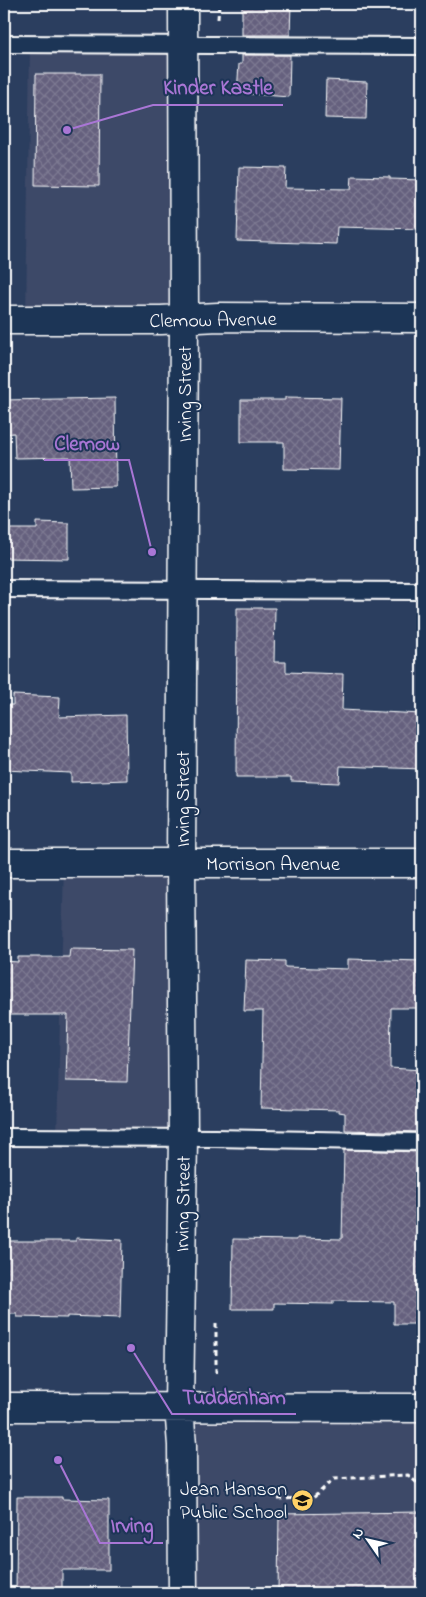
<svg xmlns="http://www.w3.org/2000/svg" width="426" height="1597" font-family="'Indie Flower',sans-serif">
<defs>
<pattern id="building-cross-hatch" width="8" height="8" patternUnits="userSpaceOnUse" patternTransform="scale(1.25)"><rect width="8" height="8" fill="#65617e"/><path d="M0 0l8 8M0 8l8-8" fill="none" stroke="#7c7991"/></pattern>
</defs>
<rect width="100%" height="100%" fill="#2b3e5f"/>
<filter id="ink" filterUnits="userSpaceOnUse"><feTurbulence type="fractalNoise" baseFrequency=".02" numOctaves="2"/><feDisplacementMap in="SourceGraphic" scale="10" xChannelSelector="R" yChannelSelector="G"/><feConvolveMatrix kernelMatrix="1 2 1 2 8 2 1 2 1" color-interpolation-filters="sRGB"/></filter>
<g filter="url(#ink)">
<path fill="#3c4868" d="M30,46L186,47L187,315H26Z
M64,864L178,866L181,1136L57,1135Z
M182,1404L422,1406V1593H185Z"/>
<path fill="url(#building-cross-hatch)" stroke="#fff" d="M242,4H291L290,35H242Z
M242,55H290L289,97L237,93L239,64H242Z
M36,74H100L99,186L35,185Z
M326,80L367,82L366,119L325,118Z
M239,167L286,168L285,188L351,189L352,176L390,177V179L422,180V229L337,227L336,244L237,241Z
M285,397L341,398L339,470L284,469V442H241V400H285Z
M115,398L116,487L71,488L70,457L15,458L14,433L4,434V400Z
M37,522L69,523V559L4,558V529H37Z
M237,608H275L274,662H286V672L343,674L342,710L422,714V769L340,766L339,783L291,781V777H236Z
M13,695L60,697L59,717L126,715L127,780L71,782V773L4,770V705H13Z
M70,949L132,950L127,1082L66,1081L68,1015H4V961L18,962V957H69Z
M348,959L422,961V1008H391L390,1068L422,1070V1132L345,1130V1113L339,1112V1110L261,1108L263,1011H244L246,960L285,961V967L348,969Z
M344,1150L422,1152V1324H394V1302L333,1301V1304L274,1303V1309H232L233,1239L297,1240V1238L342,1239Z
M76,1238L122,1240L120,1318L67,1316V1318L17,1317V1314H4V1241H76Z
M17,1497H62V1499L109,1500V1570H62V1593H16Z
M422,1512V1593H278L279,1514Z"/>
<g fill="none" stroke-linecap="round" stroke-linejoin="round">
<defs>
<path id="service" d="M4,44L422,46
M4,589L422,591
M4,1137L215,1138L422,1142"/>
<path id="minor" d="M4,320H161L218,317L422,318
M4,863H422
M4,1407L422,1408
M183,1593L182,1445L179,1407L183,1138L181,863L184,318L183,4"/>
</defs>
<use href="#service" stroke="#fff" stroke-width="20"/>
<use href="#minor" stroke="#fff" stroke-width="31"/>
<path stroke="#fff" stroke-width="3" stroke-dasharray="5 4" stroke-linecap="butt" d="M218,19L219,4
M216,1323V1374
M278,1499L313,1498L334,1479L408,1475L422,1487"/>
<use href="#service" stroke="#1d3557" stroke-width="16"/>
<use href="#minor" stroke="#1d3557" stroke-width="28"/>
</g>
</g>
<defs>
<symbol id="school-disc" viewBox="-11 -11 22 22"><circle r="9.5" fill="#ffd166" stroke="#1d3557"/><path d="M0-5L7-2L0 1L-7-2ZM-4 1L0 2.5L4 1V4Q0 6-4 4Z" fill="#111"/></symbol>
</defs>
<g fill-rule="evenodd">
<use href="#school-disc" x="290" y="1488" width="25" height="25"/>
</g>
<g text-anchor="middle" stroke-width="4" stroke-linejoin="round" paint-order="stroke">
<g font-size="20" fill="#fff" stroke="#1d3557">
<text transform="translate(213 319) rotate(-1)" y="7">Clemow Avenue</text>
<text transform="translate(184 394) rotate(-90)" y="7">Irving Street</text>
<text transform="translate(182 799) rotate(-90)" y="7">Irving Street</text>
<text x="273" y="870">Morrison Avenue</text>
<text transform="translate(182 1204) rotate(-89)" y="7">Irving Street</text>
</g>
<g font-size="20" fill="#fff" stroke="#1d3557" text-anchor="end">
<text x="287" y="1495">Jean Hanson<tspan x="287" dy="23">Public School</tspan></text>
</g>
</g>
<path fill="none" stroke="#a976d5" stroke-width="2" d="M67 130L153 105H283M152 552L129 460H44M131 1348L172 1414H296M58 1460L100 1543H163"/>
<g fill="#a976d5" stroke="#1d3557" stroke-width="2">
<circle cx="67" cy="130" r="5"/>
<circle cx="152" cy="552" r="5"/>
<circle cx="131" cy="1348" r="5"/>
<circle cx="58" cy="1460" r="5"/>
</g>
<g font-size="21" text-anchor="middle" font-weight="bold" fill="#a976d5" stroke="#1d3557" stroke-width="4" stroke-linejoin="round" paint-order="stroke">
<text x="218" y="94">Kinder Kastle</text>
<text x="87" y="450">Clemow</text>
<text x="234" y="1404">Tuddenham</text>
<text x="132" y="1532">Irving</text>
</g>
<rect width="426" height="1597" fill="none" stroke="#1d3557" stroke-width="20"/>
<rect x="10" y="10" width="406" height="1577" fill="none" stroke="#fff" stroke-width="2" filter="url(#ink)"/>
<g transform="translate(368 1540) rotate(304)" stroke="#1d3557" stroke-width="4" paint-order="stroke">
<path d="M0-4L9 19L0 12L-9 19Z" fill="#ffffff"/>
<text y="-8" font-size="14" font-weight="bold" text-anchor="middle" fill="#ffffff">N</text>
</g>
</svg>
